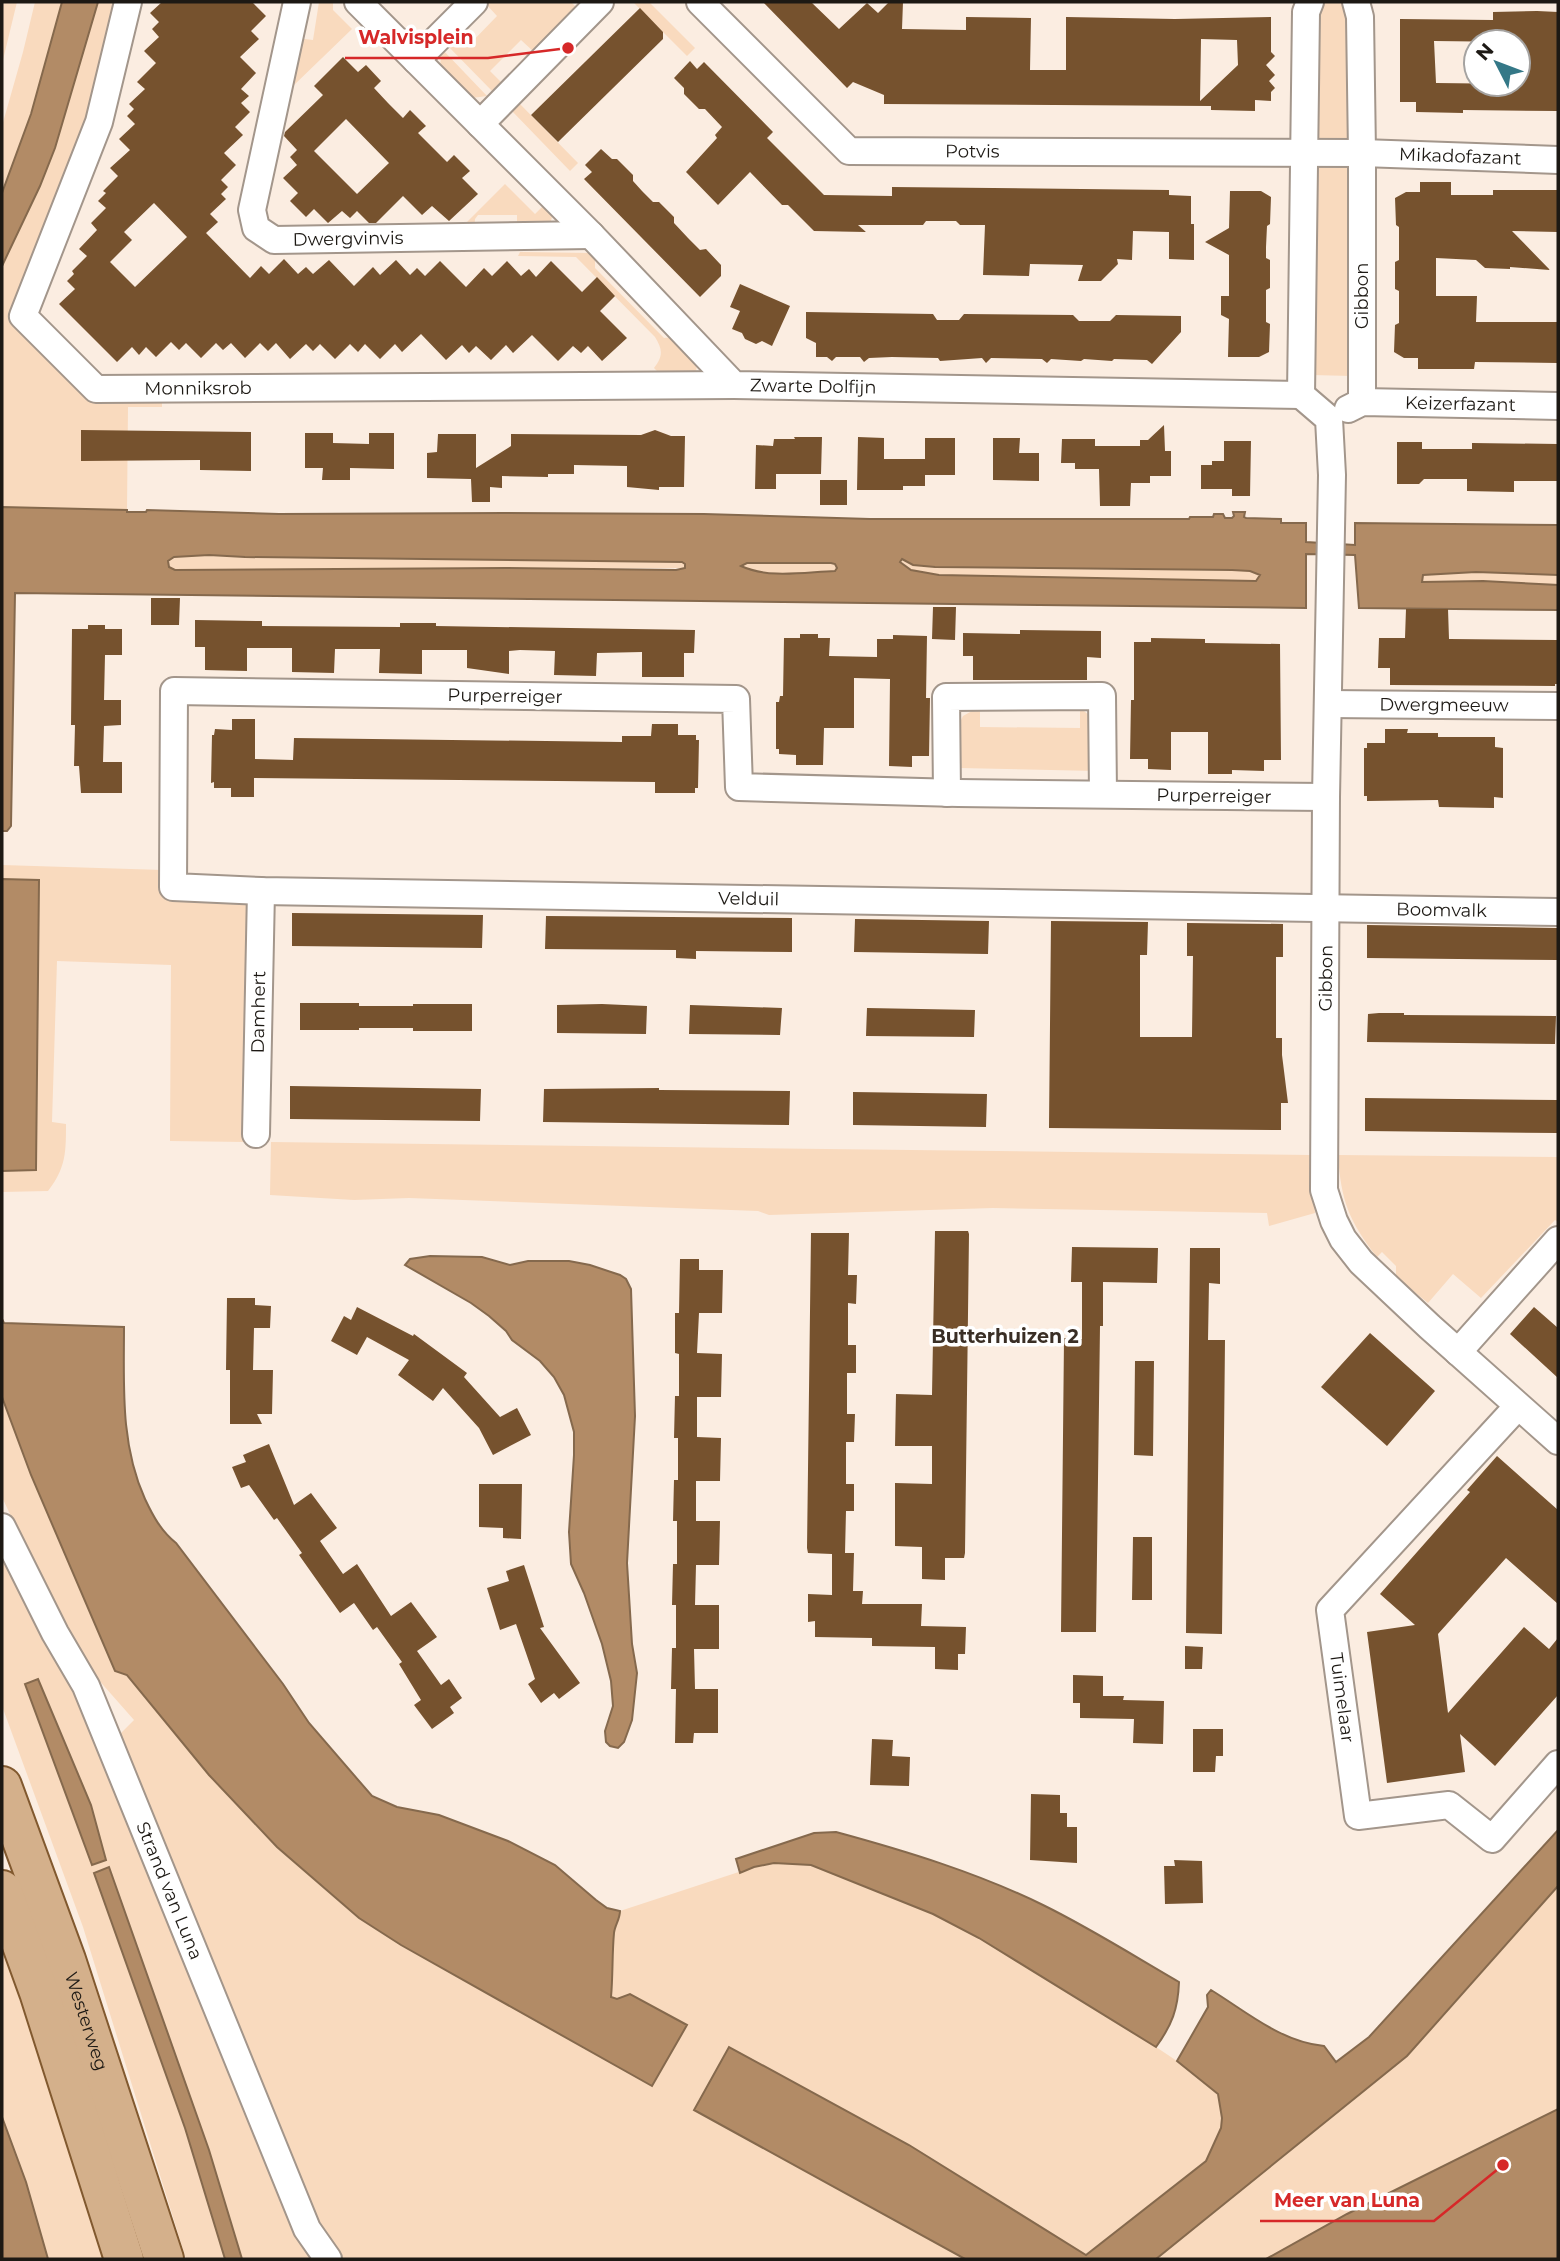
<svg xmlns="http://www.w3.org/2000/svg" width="1560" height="2261" font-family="Montserrat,sans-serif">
<rect width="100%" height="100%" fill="#fbede1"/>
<path fill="#f9dabe" d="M2,2H17L2,64Z
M35,2H62L31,114L2,193V126L23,52Z
M98,2H119L93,104L48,226L15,301L72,380L162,394V407H128L127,510L2,507V266L40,186L55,148Z
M319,2H333V10L352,29L292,87L288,83L296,38L313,40Z
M487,2H571L577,8L534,52L521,40L490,71L502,83L493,92L445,43L454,35L467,47L497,16L486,4Z
M633,2H649L695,48L687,56Z
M1318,2H1345L1352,28V143L1315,144Z
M442,49L487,96L472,98L440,66Z
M518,102L578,163L570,171L511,110Z
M1316,164H1349L1351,167V376L1312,375Z
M505,184L535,214L544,205L552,217L549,228L517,233V215H478L475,219L474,233H456Z
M520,252L592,253L595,256V268L664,338L674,337L697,362L696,373L665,379L654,368C663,356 663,350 655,337L576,257L518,256Z
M209,555L245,557L682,562L685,564V568L174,570L168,566V561L174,557Z
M902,559L913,565L935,567L1250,571L1260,575L1256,581L939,575L911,570L900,562Z
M747,563H831L835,564L837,568L835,571C805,572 769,578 741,566Z
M1476,572L1558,575V585L1483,581L1422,583V575Z
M972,711H980V727L1080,728V711H1084L1096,721L1097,771L960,768L961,720L963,716Z
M2,865L163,870L164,899L249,902L245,1142L170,1141L171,965L57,961L52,1122L66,1124C66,1152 66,1168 48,1191L2,1192V1171L36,1170L39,881L2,879Z
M271,1142L1310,1155L1315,1213L1269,1226L1267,1213L993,1208L769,1215L758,1211L409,1198L354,1200L270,1195Z
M1338,1155L1558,1157V1222L1555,1220L1481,1298L1453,1274L1428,1303L1396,1277V1266L1382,1252L1377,1257C1349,1221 1341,1201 1338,1155Z
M2,1397L31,1475L115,1671L127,1675L213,1779L277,1847L359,1918L401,1945L652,2086L687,2025L630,1994L616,2000L611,1997C613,1975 611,1954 614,1933C615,1925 620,1919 620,1911L754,1867L774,1863L811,1865L933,1914L979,1938L1156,2047L1177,2061L1218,2094L1222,2118L1221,2128L1206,2161L1086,2255L909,2145L729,2047L695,2110L965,2259H344L326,2238L311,2210L120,1734L134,1720L89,1669L58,1617L2,1497Z
M2,1543L79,1695L317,2259H186L83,1927L2,1706Z
M1558,1886V2109L1347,2214L1266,2259H1156L1407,2056Z
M2,1939L106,2259H48L26,2182L2,2117Z"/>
<path fill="#b28b66" stroke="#85694d" stroke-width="2" fill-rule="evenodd" d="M62,2H98L55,148L40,186L2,266V193L31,114Z
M2,507L127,510V512H146L147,510L279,514L505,513L704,514L870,519H1189L1190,517H1213L1214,514H1223L1225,518H1232L1234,516L1233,512H1245L1244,517L1246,518L1281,519V523H1306V542L1355,545V523L1558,525V575L1476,572L1423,575L1422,582L1483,581L1558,585V610L1359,608L1355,555L1306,554V608L15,593L11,826L7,831H2ZM209,555L245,557L682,562L685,564V568L676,570L505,568L175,570L169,567L168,561L174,557ZM902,559L913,565L935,567L1232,570L1250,571L1260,575L1256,581L939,575L911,570L900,562ZM747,563H831L835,564L837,568L835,571C805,572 769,579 741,566Z
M2,879L39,880L36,1170L2,1171Z
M430,1256L482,1257L510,1265L528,1261H569L590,1265L620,1275L626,1279L631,1289L635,1416L627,1563L632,1644L637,1673L632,1720L624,1742L618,1748L610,1746L606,1742L605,1731L613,1706L611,1681L602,1644L584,1593L571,1564L569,1532L574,1455V1432L564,1395L554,1377L540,1361L512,1340L506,1331L489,1316L471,1303L405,1265L410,1259Z
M2,1319L4,1323L124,1327C124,1385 120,1444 145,1499C153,1516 161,1531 176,1543L283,1684L309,1723L372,1796L397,1807L439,1815L508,1841L555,1865L596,1900L607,1908L620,1911C620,1919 615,1925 614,1933C612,1954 613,1976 611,1997L617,1999L630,1994L687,2025L652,2086L401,1945L359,1918L277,1847L209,1775L127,1675L115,1671L31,1475L2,1397Z
M38,1679L91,1805L106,1860L92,1865L25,1684Z
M1558,1830V1886L1407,2056L1156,2259H965L694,2110L729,2047L909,2145L1086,2255L1206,2161L1221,2128L1222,2118L1218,2094L1177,2061L1208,2007L1207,1995L1211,1990C1247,2012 1281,2042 1324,2046L1336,2062L1369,2037Z
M836,1832C906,1851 978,1873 1043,1905C1090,1928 1134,1956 1179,1982C1178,2009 1172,2025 1156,2047L979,1938L933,1914L811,1865L774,1863L754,1867L740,1873L736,1859L814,1833Z
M109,1867L209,2150L242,2259H225L185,2128L94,1873Z
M1558,2109V2259H1266L1347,2214Z
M2,2117L26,2182L48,2259H2Z"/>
<path fill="#76522e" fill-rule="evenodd" d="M162,2H252L266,16L251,31L259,39L240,57L256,73L241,89L249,96L241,103L250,112L235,127L243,135L224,153L236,165L221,180L228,187L221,194L226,199L210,214L218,222L206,233L250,278L261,266L269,274L284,259L298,274L306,267L313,274L329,260L354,286L373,267L380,275L396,260L410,275L417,268L425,276L440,261L466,287L484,268L492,276L507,261L521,276L529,269L536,277L551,261L582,292L597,277L615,296L600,311L627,338L602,361L588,346L581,353L573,346L558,361L532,335L513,353L506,345L491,360L476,346L469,353L462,345L446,360L421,334L402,352L395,344L380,359L365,344L358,352L350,344L335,359L320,344L313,351L306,344L290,359L276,343L268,351L260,343L245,358L231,343L223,350L216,343L201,358L186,343L179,350L171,342L156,357L146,347L139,355L132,347L117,362L59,304L75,289L67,281L74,274L72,271L87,256L79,249L97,230L91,223L106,208L98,201L106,193L103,191L118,176L110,168L130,150L119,139L135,124L127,116L134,109L129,104L145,89L137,82L156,63L144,51L159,37L152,29L159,22L150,13ZM154,203L187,237L135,287L110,262L132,240L124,232Z
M763,2H811L839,29L867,3L878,13L889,2H903L902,29L966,30V17L1031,18L1030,70H1066V17L1175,19L1271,17V52L1275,56L1266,65L1275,75L1269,81L1275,88L1271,92V101L1255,100V111L1211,110V106L884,104V95L853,82L847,88ZM1201,39L1237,40L1238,65L1200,101Z
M640,8L663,32V39L558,142L531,115Z
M1537,11L1558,12V111L1463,110V113L1416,112V102H1400V19L1493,20V12ZM1434,41L1518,42V84L1436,83Z
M343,57L358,72L366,65L381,81L374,88L388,103L403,118L410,110L426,126L418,133L447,162L454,155L470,171L462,178L478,194L449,221L432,206L422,215L403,196L376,223H369L357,211L350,218L342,211L328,223L314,209L306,217L290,201L298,193L283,178L297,165L290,157L297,150L284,136L285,132L323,95L314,86ZM346,119L389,163L357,194L314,151Z
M690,61L697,69L704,62L773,132L767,138L824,195L892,196V187L1169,190V195L1191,196V224H1194V260L1169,259V232L1133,231L1132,260L1117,259L1118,264L1101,281H1078L1083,265L1030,264L1029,276L983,275L985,225H960L956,221H926L923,225H858L866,232L814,231L788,205H782L750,172L718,205L686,172L717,138L715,135L722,127L705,109H699L684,94V88L674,78Z
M601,149L612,159H617L633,175V181L642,191L653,202H659L674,217V223L688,238L700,250L706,249L721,265V276L700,297L584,179L592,172L585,165Z
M1420,182H1451V195H1493V190H1558V232L1512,231L1550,270L1510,267V269L1485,268L1476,260L1436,258V296H1477L1476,322H1558V363L1475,362L1474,369H1418V358H1404L1394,352L1395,325L1399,323V291L1395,289V262L1399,260V227L1396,225L1395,198L1406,192H1420Z
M1230,191H1261L1271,197L1270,224L1267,226L1266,247V258L1270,260V288L1266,290V322L1270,324L1269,352L1259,357H1228L1229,319L1221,315V296H1229V255L1205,242L1229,228Z
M740,284L790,306L772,346L762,341L756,344L745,339L742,333L732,329L740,311L730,307Z
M806,312L933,314L937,320H959L964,314L1073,315L1079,321H1110L1116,315L1181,316V332L1152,364L1147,360L1114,359L1112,361L1084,359L1081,361L1051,359L1047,363L1042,359L991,358L986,363L982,358L940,361L938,358L892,357L869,358L864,362L860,357H836L832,361L827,357H816V343L806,338Z
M1164,425L1165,451H1171V476H1150V483H1131L1130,506H1100L1099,469H1075V463H1061L1062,439H1095V446H1140V440H1148Z
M81,430L251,432V471L200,470V460L81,461Z
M655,430L671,436H685L684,487H659V490L627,487V466L574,465V474H548V477L502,476V488L490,487V502H472L471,479L427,478V453L437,452L438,434H476V468L511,446V434L641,435Z
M305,433H333V443L369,444V433H394V469L350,468V480H322L323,468H305Z
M794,437H822L821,474H776V489H755L756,445L773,446L774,439H795Z
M858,437L884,438V459H925V438H955V475H925V486H903V490H857Z
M993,438H1020L1019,453H1039V481L993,480Z
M1224,441H1251L1250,496H1232V489H1201V465H1212V461H1224Z
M1397,442H1422V449H1472V443L1558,444V481H1514V492L1467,491V479H1424L1419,484H1397Z
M820,480H847V505H820Z
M151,598H180L179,625H151Z
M933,607H956L955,640L932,639Z
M1406,609H1448L1449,639L1558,640V684H1555V686L1390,685V668H1378L1379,638H1405Z
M195,620L262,621V626L400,627V623H436V626L695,630L694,653H684V677H642V652L597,653L596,676L554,675L555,651L520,650L509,651V674L467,668V650H422V674L379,673L380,649H335L334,673L292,672V648H247V671L205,670V647H195Z
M88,625H105V629H122V655H105L104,700H121V725L104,726L103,762H122V793H81L79,766H74L75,725H71L72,629H88Z
M1020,630L1101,631V658L1087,657V680H973V656H963V633L1020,634Z
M800,634H818V638H830L829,656L877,657V639H893V635L927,636L926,698H930L929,756H912V767L889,766L890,679L854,678V728H824L823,765H796V755L779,754V749H776V702H779L780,696H783L784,638H800Z
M1151,638L1205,639V643L1280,644L1281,760H1264V771L1232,770V774H1208V732H1171V770L1148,769V759H1130L1131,700H1134V642H1151Z
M232,719H255V759L293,760L294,738L622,742V736H651L652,724H678V735H696V740H699L698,788H695V793H655V782L254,778V797H231V788H214V782L211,783L212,735H214L215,729L232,730Z
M1385,729H1408L1407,733H1438V737H1495V747L1503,748V798L1494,797V808L1439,807L1438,800L1367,801V796H1364V748H1367V743H1385Z
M292,913L483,915L482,948L292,946Z
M546,916L792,918V952L696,951V959L676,958V950L545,949Z
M855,919L989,921L988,954L854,952Z
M1051,921L1148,922L1147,955H1140V1037H1192L1193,956H1187V923L1283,924V957H1276V1038H1282V1055L1288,1103H1281V1130L1049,1128Z
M1367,925L1558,928V960L1367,958Z
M300,1003H359V1006H413V1004H472V1031H413V1028H359V1030H300Z
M602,1004L647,1006L646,1034L557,1033V1005Z
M690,1005L782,1008L780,1035L689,1034Z
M867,1008L975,1010L974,1037L866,1036Z
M1379,1013H1404V1015L1556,1016L1555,1044L1367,1042L1368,1014Z
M290,1086L481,1089L480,1121L290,1119Z
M659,1088V1090L790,1091L789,1125L543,1122L544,1089Z
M853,1092L987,1094L986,1127L853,1125Z
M1365,1098L1558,1100V1133L1365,1131Z
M935,1231H968L969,1234L965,1553L964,1558H945V1580L922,1579V1547L895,1546V1483L932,1484V1446H895L896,1394L932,1395Z
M811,1233H849L848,1275H857L856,1304L848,1303V1345H856V1373H847V1414H855L854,1442H846V1484H854V1511H846L845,1553H854L853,1591H863L862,1604H922L921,1626L966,1627L965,1654H958V1670L935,1669V1647L872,1646V1638L815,1637V1621L808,1622V1594L832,1595V1554L808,1553L807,1548Z
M1072,1247L1158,1248L1157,1283L1103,1282V1326H1100L1096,1632H1061L1064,1338L1082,1339V1282H1071Z
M1190,1248H1220V1284L1209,1283L1208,1340H1225L1222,1634L1186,1633Z
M680,1259H699V1270H723L722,1313H699L697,1353L722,1354L721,1397H697V1437L721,1438L720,1481H696V1521H720L719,1565H696L695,1605H719V1649H694L695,1689H718V1733H694L693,1743H675L676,1689H671L672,1648H676V1605H672L673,1564H677V1521H673L674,1480H678V1438H674L675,1396H679V1354L675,1353V1313H679Z
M227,1298H255V1305L271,1306L270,1328H254L253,1370H273L272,1414H257L262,1424H230V1370H226Z
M357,1307L413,1336L414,1334L467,1373L464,1377L500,1417L517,1408L531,1435L493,1455L479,1428L443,1388L433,1401L398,1375L409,1360L367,1337L357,1355L331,1341L344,1316L351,1320Z
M1534,1307L1558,1328V1378L1510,1334Z
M1370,1333L1435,1391L1387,1446L1321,1387Z
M1135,1361H1154L1153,1456L1134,1455Z
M269,1444L294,1505L311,1493L337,1528L320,1541L343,1574L357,1564L391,1616L411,1602L437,1637L417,1651L441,1685L449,1679L462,1698L450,1707L454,1713L432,1729L414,1705L421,1700L399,1664L402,1662L377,1627L373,1630L354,1603L340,1613L299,1555L302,1553L277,1518L274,1520L249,1485L241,1488L232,1467L246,1462L243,1455Z
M1497,1456L1558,1510V1604L1506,1558L1438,1634L1448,1713L1524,1627L1549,1649L1558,1638V1695L1495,1766L1460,1734L1465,1772L1387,1783L1367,1632L1415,1625L1380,1594L1470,1492L1467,1490Z
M479,1484H522L521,1539L503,1538V1528L479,1527Z
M1133,1537H1152V1600H1132Z
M524,1565L544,1627L540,1628L580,1683L559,1699L554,1693L541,1703L528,1684L535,1679L516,1624L500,1630L487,1588L509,1581L506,1571Z
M1185,1646L1203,1647L1202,1669H1185Z
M1073,1675L1103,1676V1696H1124L1123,1700L1164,1701L1163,1744L1133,1743L1134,1719L1080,1718V1703H1073Z
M1193,1729H1223V1756H1216L1215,1772H1193Z
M872,1739L893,1740L892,1756L910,1757L909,1786L870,1785Z
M1031,1794L1060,1795V1813H1067V1827H1077V1863L1030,1860Z
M1174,1860L1202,1861L1203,1903L1165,1904L1164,1866H1175Z"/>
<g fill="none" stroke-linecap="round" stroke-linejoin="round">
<defs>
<g id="minor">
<path id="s1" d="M128,2L99,122L23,316L96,389L734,385"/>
<path id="s2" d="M297,2L252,210L256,228L274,240L591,235"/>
<path id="s3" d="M358,2L591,235L734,385L1301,395"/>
<path id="s4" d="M700,2L849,151L1362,153L1558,160"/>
<path d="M1356,2L1360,17L1362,153V402"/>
<path d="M416,60L474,2"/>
<path d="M480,124L600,2"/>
<path d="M1301,395L1329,419L1332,475L1326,797L1324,1190L1334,1221L1343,1239L1361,1262L1430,1327L1558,1441"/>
<path d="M1301,395L1306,12L1310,2"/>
<path id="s5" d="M1348,409L1362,402L1558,406"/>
<path id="s6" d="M1328,704L1558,706"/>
<path d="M947,793L946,697L1102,696L1103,794"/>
<path id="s7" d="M1326,797L958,793L739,787L736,699L174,691L173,887L261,891L1558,912"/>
<path id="s8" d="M256,1134L261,891"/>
<path d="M1458,1352L1558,1240"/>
<path id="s9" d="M1518,1406L1330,1610L1358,1816L1449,1805L1492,1839L1558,1764"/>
<path id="s10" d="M2,1527L55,1633L86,1686L307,2229L328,2259"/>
</g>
<g id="primary">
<path id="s11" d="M2,1786L66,1960L164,2259"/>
<path d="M2,1890L39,1992L124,2259"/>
</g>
</defs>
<use href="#minor" stroke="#a3968b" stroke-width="30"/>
<use href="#primary" stroke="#81592f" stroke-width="42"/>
<use href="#minor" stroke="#fff" stroke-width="26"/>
<use href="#primary" stroke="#d4b08b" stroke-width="38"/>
</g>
<g text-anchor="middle" stroke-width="7" stroke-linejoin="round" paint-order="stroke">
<g font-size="18" fill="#1d1914" stroke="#fff">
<text dy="6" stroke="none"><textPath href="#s4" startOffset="334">Potvis</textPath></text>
<text dy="6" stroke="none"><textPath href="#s4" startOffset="822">Mikadofazant</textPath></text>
<text dy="6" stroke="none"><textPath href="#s2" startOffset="327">Dwergvinvis</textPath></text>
<text transform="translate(1362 296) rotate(-90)" y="6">Gibbon</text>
<text dy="6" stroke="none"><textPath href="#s3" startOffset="616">Zwarte Dolfijn</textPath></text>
<text dy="6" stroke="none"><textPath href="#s1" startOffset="537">Monniksrob</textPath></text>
<text dy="6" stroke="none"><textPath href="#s5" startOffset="114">Keizerfazant</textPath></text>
<text transform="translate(505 696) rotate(1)" y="6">Purperreiger</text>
<text dy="6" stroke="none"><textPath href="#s6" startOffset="116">Dwergmeeuw</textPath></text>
<text transform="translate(1214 796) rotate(1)" y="6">Purperreiger</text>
<text dy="6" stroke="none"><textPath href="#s7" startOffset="2009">Velduil</textPath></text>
<text dy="6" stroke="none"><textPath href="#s7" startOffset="2702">Boomvalk</textPath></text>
<text transform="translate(1326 978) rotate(-89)" y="6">Gibbon</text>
<text dy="6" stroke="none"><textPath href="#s8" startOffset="122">Damhert</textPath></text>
<text dy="6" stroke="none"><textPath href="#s9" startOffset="366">Tuimelaar</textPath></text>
<text dy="6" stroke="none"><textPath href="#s10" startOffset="401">Strand van Luna</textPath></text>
<text dy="6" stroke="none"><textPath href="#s11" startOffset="250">Westerweg</textPath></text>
</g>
<g font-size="19" font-weight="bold" fill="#392e25" stroke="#fff">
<text x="1005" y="1343">Butterhuizen 2</text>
</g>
</g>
<path fill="none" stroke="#d62828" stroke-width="2.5" d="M568 48L488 58H345M1503 2165L1434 2221H1260"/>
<g fill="#d62828" stroke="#fff" stroke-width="2.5">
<circle cx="568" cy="48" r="7"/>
<circle cx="1503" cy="2165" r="7"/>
</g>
<g font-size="19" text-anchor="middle" font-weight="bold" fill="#d62828" stroke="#fff" stroke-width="7" stroke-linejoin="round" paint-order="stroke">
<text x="416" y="44">Walvisplein</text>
<text x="1347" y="2207">Meer van Luna</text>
</g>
<rect width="1560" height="2261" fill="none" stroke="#1d1914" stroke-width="7"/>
<g transform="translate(1497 63) rotate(312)"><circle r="33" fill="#ffffff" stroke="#a5a3a1" stroke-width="2"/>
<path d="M0-5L12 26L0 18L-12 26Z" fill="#347887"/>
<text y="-10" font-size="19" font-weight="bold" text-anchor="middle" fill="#1d1914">N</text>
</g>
</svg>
